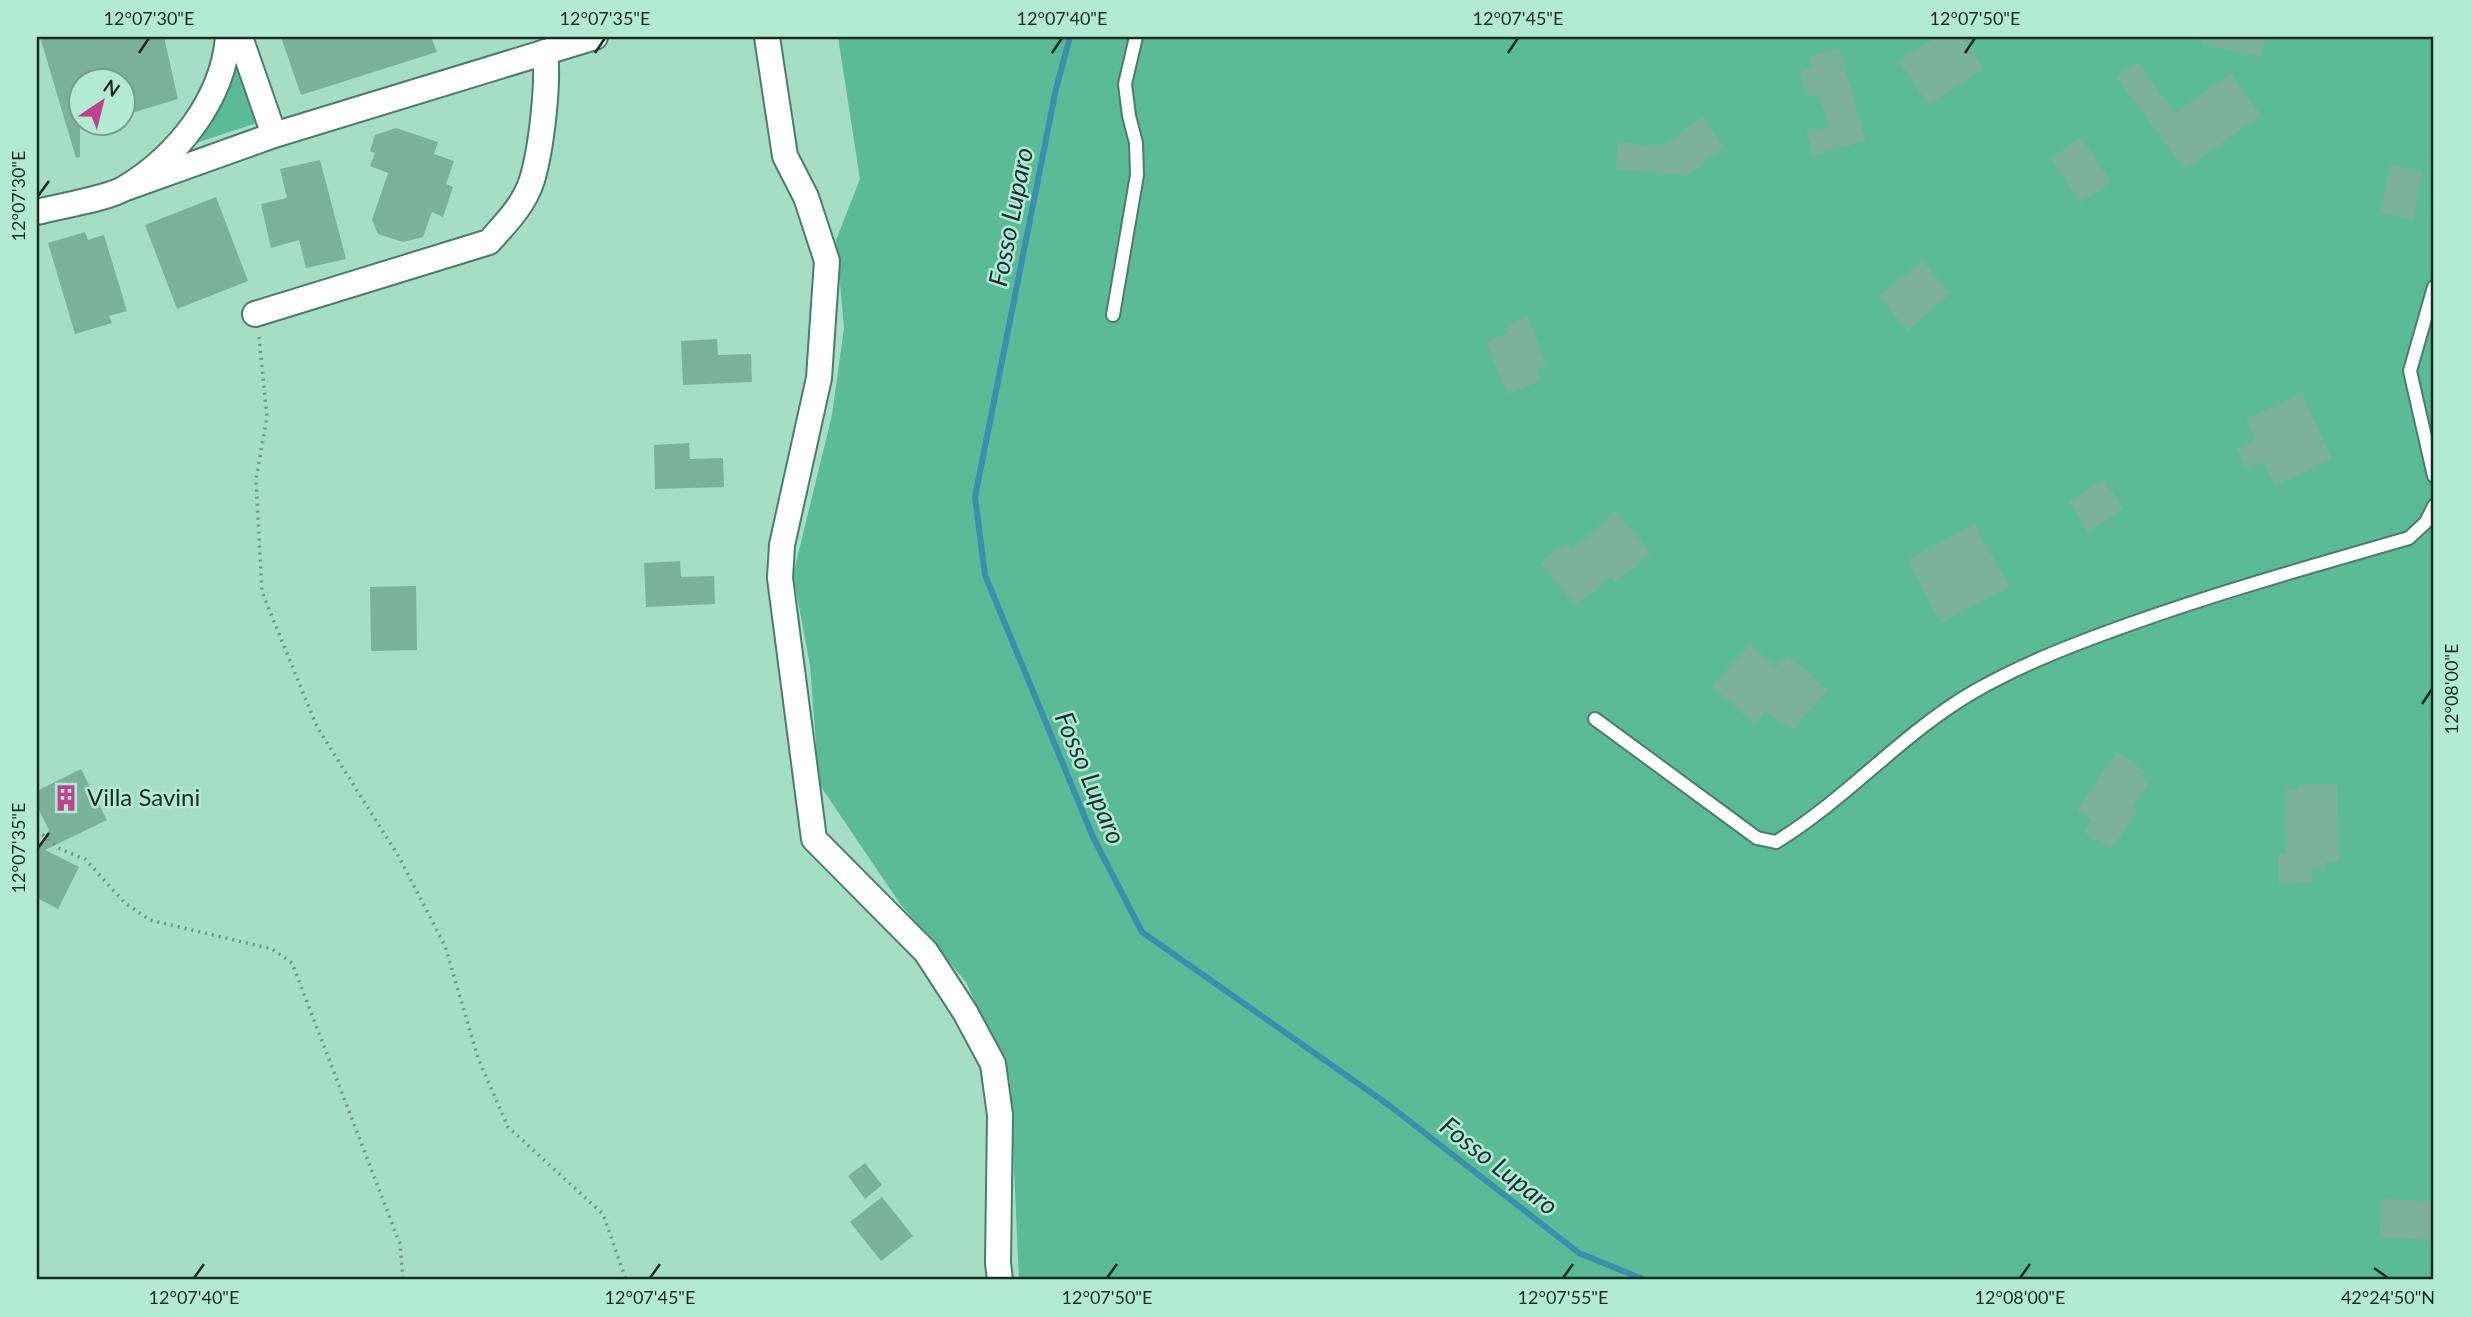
<svg xmlns="http://www.w3.org/2000/svg" width="2471" height="1317" font-family="Lato,sans-serif">
<rect width="100%" height="100%" fill="#a6ddc5"/>
<path fill="#5bbb96" d="M838,37H2434V1280H1019L1010,1081L966,982L901,905L819,784L810,665L793,575L832,415L844,328L836,240L860,179Z
M238,48L257,123L187,146C217,112 228,92 238,48Z"/>
<g fill="none" stroke-linecap="round" stroke-linejoin="round">
<path stroke="#398fae" stroke-width="6" d="M1070,37L1056,89L975,497L985,575L1093,837L1142,932L1390,1106L1579,1253L1645,1280"/>
</g>
<path fill="#7bb199" d="M40,37H164L178,99L122,116V80H80V157L76,158Z
M281,37H431L437,52L301,95Z
M1936,37H1963L1984,68L1929,106L1899,61Z
M2203,37H2266L2261,57L2202,44Z
M1839,48L1866,141L1813,155L1806,132L1829,126L1819,94L1807,97L1799,72L1812,68L1809,57Z
M2137,62L2175,113L2230,73L2261,115L2185,170L2116,77Z
M1702,117L1725,147L1686,176L1615,169L1618,142L1662,147Z
M396,128L438,142L434,154L454,161L446,184L453,187L443,217L432,212L423,237L403,242L378,234L372,220L388,173L370,166L375,153L370,151L375,135Z
M2081,137L2111,182L2080,203L2050,158Z
M320,160L346,259L306,268L299,240L271,248L261,204L287,198L280,169Z
M2390,165L2422,172L2413,219L2380,213Z
M216,197L248,281L177,309L145,225Z
M85,232L88,240L104,235L127,311L109,316L112,323L75,334L48,243Z
M1922,260L1951,293L1908,331L1879,297Z
M1528,317L1547,367L1537,370L1541,381L1507,394L1486,342L1508,333L1505,326Z
M717,339L718,355L751,354L752,382L683,385L681,341Z
M2302,393L2332,460L2275,485L2264,462L2246,469L2237,448L2255,440L2246,419Z
M689,443L690,459L723,458L724,487L655,489L654,445Z
M2104,479L2123,509L2088,532L2068,501Z
M1616,511L1651,553L1616,582L1611,577L1576,606L1540,563L1566,542L1572,549Z
M1975,524L2009,587L1941,623L1907,560Z
M680,561L681,577L714,576L715,604L646,607L644,563Z
M416,586L417,650L371,651L370,587Z
M1750,644L1776,667L1788,654L1828,690L1792,730L1765,712L1754,724L1712,686Z
M2117,752L2145,771L2142,776L2150,781L2133,806L2138,810L2111,850L2084,832L2092,820L2077,810Z
M81,769L107,820L45,850L79,867L58,909L37,898V846L40,847L49,830L37,806V791Z
M2299,784H2337L2339,862H2326V868H2312L2313,883L2279,884L2278,854H2286L2285,790L2299,789Z
M865,1163L882,1185L865,1199L848,1176Z
M882,1197L913,1236L881,1261L850,1222Z
M2381,1199L2434,1201V1240L2380,1238Z"/>
<g fill="none" stroke-linecap="round" stroke-linejoin="round">
<defs>
<path id="lane" d="M2434,287L2410,371L2434,476
M1113,315L1137,175L1136,143L1129,116L1125,84L1136,37
M1595,719L1757,838L1776,842C1847,799 1902,733 1975,691C2024,663 2077,643 2130,624C2222,591 2316,565 2409,538L2426,522L2434,506"/>
<path id="street" d="M240,37L274,135
M767,37L785,156L806,197L827,261L819,378L782,545L780,578L814,839L926,952L965,1012L993,1064L1000,1115L998,1263L1000,1280
M123,189L274,135L595,37
M37,212C59,206 107,199 125,188C178,156 223,99 228,37
M255,314L489,242C506,223 524,205 532,180C541,150 549,84 545,52"/>
</defs>
<use href="#lane" stroke="#497e68" stroke-width="16"/>
<use href="#street" stroke="#497e68" stroke-width="28"/>
<path stroke="#6d9684" stroke-width="3.5" stroke-dasharray="2 5" stroke-linecap="butt" d="M259,337L267,417L256,479L262,592L317,727L399,857L445,946L478,1058L508,1127L603,1214L626,1280
M37,830L60,849L85,859L125,903L150,920L272,949L292,963L400,1244L403,1280"/>
<use href="#lane" stroke="#fff" stroke-width="12"/>
<use href="#street" stroke="#fff" stroke-width="24"/>
</g>
<path fill="none" stroke="#172d24" stroke-width="2.5" d="M139,53L149,38M595,53L605,38M1052,53L1062,38M1508,53L1518,38M1965,53L1975,38M38,196L49,181M2422,704L2432,689M38,848L49,833M2374,1268L2388,1278M194,1278L204,1264M650,1278L660,1264M1107,1278L1117,1264M1563,1278L1573,1264M2020,1278L2030,1264"/>
<defs>
<symbol id="building-bare" viewBox="-9 -9 18 18"><path d="M-4-6H4V6H1V3H-1V6H-4ZM-2.5-4.3h1.7v1.8h-1.7ZM.8-4.3h1.7v1.8H.8ZM-2.5-1h1.7V.8h-1.7ZM.8-1h1.7V.8H.8Z" fill="#bf4290" stroke="#b3ebd2" stroke-width="2.5" paint-order="stroke"/></symbol>
</defs>
<g fill-rule="evenodd">
<use href="#building-bare" x="47" y="779" width="38" height="38"/>
</g>
<g text-anchor="middle" stroke-width="5" stroke-linejoin="round" paint-order="stroke">
<g font-size="24" fill="#172d24" stroke="#b3ebd2" text-anchor="start">
<text x="87" y="806">Villa Savini</text>
</g>
<g font-size="26" font-style="italic" fill="#1c3038" stroke="#b3ebd2">
<text transform="translate(1011 217) rotate(-79)" y="9">Fosso Luparo</text>
<text transform="translate(1090 778) rotate(67)" y="9">Fosso Luparo</text>
<text transform="translate(1499 1166) rotate(38)" y="9">Fosso Luparo</text>
</g>
</g>
<rect width="2471" height="1317" fill="none" stroke="#b3ebd2" stroke-width="77"/>
<g transform="translate(102 102) rotate(35)"><circle r="33" fill="#b3ebd2" stroke="#759f8c" stroke-width="2"/>
<path d="M0-5L12 26L0 18L-12 26Z" fill="#bf4290"/>
<text y="-10" font-size="19" font-weight="bold" text-anchor="middle" fill="#172d24">N</text>
</g>
<rect x="38" y="38" width="2394" height="1240" fill="none" stroke="#172d24" stroke-width="2.5"/>
<g font-size="18" text-anchor="middle" fill="#172d24">
<text x="149" y="25">12°07'30"E</text>
<text x="605" y="25">12°07'35"E</text>
<text x="1062" y="25">12°07'40"E</text>
<text x="1518" y="25">12°07'45"E</text>
<text x="1975" y="25">12°07'50"E</text>
<text transform="translate(19 196) rotate(-90)" y="6">12°07'30"E</text>
<text transform="translate(2452 689) rotate(-90)" y="6">12°08'00"E</text>
<text transform="translate(19 848) rotate(-90)" y="6">12°07'35"E</text>
<text x="194" y="1304">12°07'40"E</text>
<text x="650" y="1304">12°07'45"E</text>
<text x="1107" y="1304">12°07'50"E</text>
<text x="1563" y="1304">12°07'55"E</text>
<text x="2020" y="1304">12°08'00"E</text>
<text x="2388" y="1304">42°24'50"N</text>
</g>
</svg>
